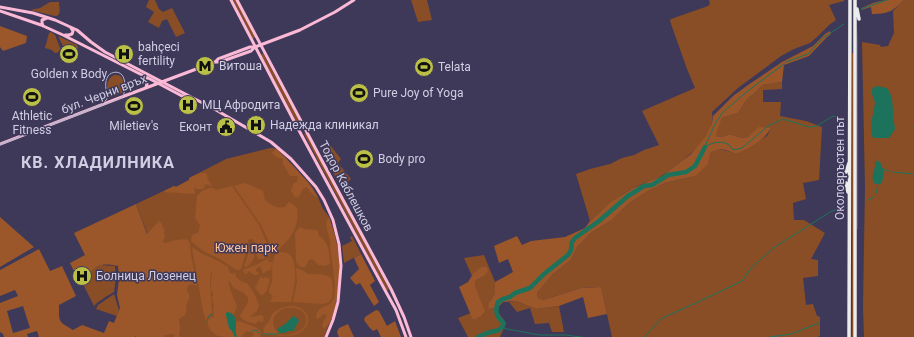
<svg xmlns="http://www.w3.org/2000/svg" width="914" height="337" font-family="Roboto,sans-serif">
<rect width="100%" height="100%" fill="#3e3859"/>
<path fill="#8a4e26" d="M149,0H155L159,9L163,12L172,8L185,33L176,37L167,19L162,21L159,28L148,22L154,12L146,7Z
M233,0H236L255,37L253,39Z
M411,0H427L432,20L418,22Z
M709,0H844V1L829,5L836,20L829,25L817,37L810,43L794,49L781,56L738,88L712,112C716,135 690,155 674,167C670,170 666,173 661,176C653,181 642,183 633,188C617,197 603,209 590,221L576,174L590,169L610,164L622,158L634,155L644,150L659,145L642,111L695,88L687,69L670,21L671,19L708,6L710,4Z
M904,0H914V337H864L863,307L865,187L862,42L880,45L881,47L888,46L894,33L893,11Z
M50,2H59C59,7 62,16 55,16L30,10L40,8Z
M857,26L858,40V229H857Z
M51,32L55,35L60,48C60,51 58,53 55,53L52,50L45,48L49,33Z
M58,36L77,45L78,48L76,52L74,51L76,48L73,45L70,51L66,52Z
M263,53L300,122L297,123L261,55Z
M852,53H854L853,337H852Z
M114,75C125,74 123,83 124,92L108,98C107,89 105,80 114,75Z
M782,82V89L763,90V102H781L780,116L806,121L822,127L819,180L803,183L806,199L793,203L794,220H804L825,233L811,259L818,260V276L803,278L806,305L813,304L817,316L820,317V336L817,337H612L601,287L581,288L543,300L538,298L537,293L553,274L571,260L577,247L592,232L612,220L628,204L648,191L665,183L695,176C708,155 708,143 736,154L767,136L771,128L748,137L741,138L730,134L722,137L716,136V130L722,118L738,113L747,99L757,91L763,85Z
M306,133L389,289L387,291L304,134Z
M330,145L341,159L338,163L351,179L345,184L342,180L339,183L321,150Z
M270,148H273L278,150L312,187L318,197L323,209L329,217L335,235L338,250L339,264L336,305L330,322L324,337H136L166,282L136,204L174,186L176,187L189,180V178L226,159Z
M352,236L361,254L344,263L342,246L352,241L350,237Z
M484,255L495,282V293L490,301V309L498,307V312L506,323L500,337H468L458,318L471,313L473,320L475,287L476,280L484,276L481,267L472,276L464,258Z
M101,265L115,266L116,277L114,292C107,296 98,301 94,306L79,276C87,277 89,272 95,268C95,268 101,265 101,265Z
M114,294L119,310L117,316L96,309L98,305Z
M516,301L536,309L559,306L564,332H552L549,323L535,324L530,308L517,312L509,302Z"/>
<path fill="#9b5729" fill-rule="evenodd" d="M885,0H904C893,11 889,14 872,14L871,7L861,10L862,8L873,3Z
M0,26L27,36L26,43L3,51L0,47Z
M830,31L831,34L827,37L809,56L784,65L782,82L763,85L757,91L747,99L738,113L722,118L717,130L716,136L722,137L730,134L741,138L748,137L759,127L771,128C764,141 749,148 736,154C726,150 720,147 710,153L708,164L695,176L665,183L648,191L628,204L612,220L592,232L577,247L571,260L553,274L537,293L538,298L543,300L581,288L601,287L607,314L588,318L583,297L559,306L536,309L516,301L503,302L498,307L490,309L488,306L490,301L495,293V282L513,272L508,259L499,263L494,246L517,236L522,245L531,241L565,237L585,228L590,221L611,202L633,188L662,176L691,154L706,136L712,123L713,116L733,96L748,85L782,62L813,46L825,34Z
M276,149L286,158L308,182L318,197C313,197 310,190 306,187L303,189L298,198L294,196L291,190L294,183L297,182L298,176H291L289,175C288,168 281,167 283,159L281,158C277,158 275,157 272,153Z
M200,173H206L207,175L208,180L212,185L211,186L205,184L204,189H197L195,187L194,189L195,193L193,194L165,192L164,191L174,186L176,187L189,180V178Z
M244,183L250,185L263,191L265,200C271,205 278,209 285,207L287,204L290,202L297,208C300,228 290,240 275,252H274L261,225L234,186Z
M232,186L259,225L268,246L272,253L263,259H258L256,254L259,247L252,239L248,240V247L241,269L237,270L218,258L203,251L191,241L192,235L198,233L200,225L195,218L197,196L202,191L209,188H213L216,190Z
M136,204L147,234L159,221L162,223V226L165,230L164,232L165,236L163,241L164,243C169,243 173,240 177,240C180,239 183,240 187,239L190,243L191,255L197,286L191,284C188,285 187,288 187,291C193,299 187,299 186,307L187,308L185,315L179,319L180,328L179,337H174L175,334L165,335L164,337H136L135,336V337H39L37,331L27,334L28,337H4L3,334L0,332V303L18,296L15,290L0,296V270L39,249L50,271L62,266L76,296L59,305C59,323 58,321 73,330L82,325L104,333L109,321L114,323L120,308L117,295L119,279L118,266C113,265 106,264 102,265C93,266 89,278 79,276L77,272L75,273L70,263L85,255L74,233ZM23,306L30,328L13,333L7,311Z
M0,217L34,247L0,267Z
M329,217C333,228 336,239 338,251C341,270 339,291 334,310C333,314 332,319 330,322C329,324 326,327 324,329C320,324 325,320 327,315L323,314L319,318L317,319L316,317C318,304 328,309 333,300C338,290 331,258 330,246L331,245L326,224L327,220Z
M300,227L304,229L316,230L318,232V235C330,243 329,252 330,264L325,266L318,265L314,260L312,259L309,260L305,267C301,268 297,265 296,261L295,233Z
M192,247L201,253L220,262L228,267L230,273L232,274L234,273H236L235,275C238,279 242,283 247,283L254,293L259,305L257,311L250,317L261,315L264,317L263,322L259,321L255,324C250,322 242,321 240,316L248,302V297L244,293L234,288L228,280L231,292L237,306L233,316L231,312L232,331L235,337C230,337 223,337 218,336C211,332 202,322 212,316L213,318L214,317L213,309L214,307L212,297L213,296V292L211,291C211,285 211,279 212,272L211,273L210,280L212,313C206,316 208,319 207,324L203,311L193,254Z
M252,248C257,255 253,264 245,267L244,266C247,260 247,254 252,248Z
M278,252C282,252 287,252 290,255C299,264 294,292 291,302H270L273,296C272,295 269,293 269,291C269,289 271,284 272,281C273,272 270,259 278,252Z
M361,254L375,281L370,285L379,302L374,306L369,298L360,283L356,285L350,278L359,269L354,258Z
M269,258L268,260L269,262H272L271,270L266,271L264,274L263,273L261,269V267L260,266L256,269V271L259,273L257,275H254L249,271L246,274L244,273L243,270L256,265Z
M481,267H487L488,271L484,276L476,280L475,287L485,311L481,316L473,320L459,287L468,282L473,274Z
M297,268L304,271L307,274C316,274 325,273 332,279L333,290L332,298L329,302L323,304L293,302L297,282L296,269Z
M262,276V279L265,277L270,279L267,290L262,296L255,288L260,277Z
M289,306C309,305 316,325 297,334C289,337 283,336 275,335C271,334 267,335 263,335L265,325C269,323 269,321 271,317C274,310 281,308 289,306ZM286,308C312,305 313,330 291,334C289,335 285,336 282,335C279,334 277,332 275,329C270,319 276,311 286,308Z
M376,310L379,311L387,326L395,321L401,337H381L377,329L373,331L369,327L364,320L365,317Z
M239,321L255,327L261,332L260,337H252L254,333L246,331L241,337H237L236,334V322Z
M348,324L354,337H339L337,332L339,328Z"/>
<path fill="#1d725c" d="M876,86L887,88L889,91L892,98L894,122L895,129L889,138H873L871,132V124L875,103L871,91L873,88Z
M876,161H878L880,162L884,172L882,183L880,184H875C869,177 876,170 875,163Z
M228,312C241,316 233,328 237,337H235L232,331L229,328L226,315V313Z
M294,316L298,319L299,321L295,327L294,331H287L286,333H283L278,331L277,329C280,327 282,326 285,324C288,322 290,318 294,316Z"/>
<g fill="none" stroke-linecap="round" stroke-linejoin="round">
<path stroke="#1d725c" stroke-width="1" d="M861,9L887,0
M786,62L808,54L823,38L844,24
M913,127H914
M705,146L716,122L723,112L749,90L784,64
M705,147C710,143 720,141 725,143C729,144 731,147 733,150L742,148L768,126L783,119L809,127L817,126L833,116L844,120
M882,169L889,171
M893,172L914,174
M876,194L878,184
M868,200L874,197
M207,322L208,317L212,314
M502,328L539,335H566L581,337
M252,331L256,330L260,334
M263,334H277L282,332
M644,337L662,318L696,303L742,281L751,268L775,247L830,212L842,207
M770,337L791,334L819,323"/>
<path stroke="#1d725c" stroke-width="4.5" d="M478,337L487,333L499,330L503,326V322C496,317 495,310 498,302L503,299L510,297L515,293L530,288L544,274L568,255L571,250L572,242L575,238L599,221L628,196L644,186L652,185L668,175L686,172L695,166L705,147"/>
<path stroke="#fcb9d6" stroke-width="3" d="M231,0L295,123L386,292L396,310L406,337
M237,0L320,157L391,289L404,317L411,337
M0,7L33,13L55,20L77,30L91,42L105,52L216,110L271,142L291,159L316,187L324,200L333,220L339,244L341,266L338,302L333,320L326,337
M0,11L41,25L63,35L152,80L182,96L193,98
M43,26L42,23V20L47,18
M65,35H69L72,34L73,31L71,28
M215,62L218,59L250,47H255
M145,76L147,84L146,87
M0,144L127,95L215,62H220L251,51L255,47L300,30L335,12L354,0"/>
<path stroke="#ececec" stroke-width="3.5" d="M857,9L859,19
M846,172L849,163
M846,183L848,192
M849,337L850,0
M855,337V0"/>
<path stroke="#b6b2ca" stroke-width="1" d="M0,144L102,104L107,99C107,93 104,84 107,78C109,72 118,70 122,75C125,78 126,89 124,93C124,96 122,96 121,98L0,145"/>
</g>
<defs>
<symbol id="stadium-disc" viewBox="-11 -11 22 22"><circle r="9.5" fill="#bac045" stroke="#3e3859"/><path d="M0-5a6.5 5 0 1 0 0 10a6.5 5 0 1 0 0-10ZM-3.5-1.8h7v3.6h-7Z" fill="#111"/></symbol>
<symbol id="hospital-disc" viewBox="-11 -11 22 22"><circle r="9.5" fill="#bac045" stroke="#3e3859"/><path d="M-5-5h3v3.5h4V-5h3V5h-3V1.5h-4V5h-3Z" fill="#111"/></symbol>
<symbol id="metro-disc" viewBox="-11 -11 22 22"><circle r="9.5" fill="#bac045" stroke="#3e3859"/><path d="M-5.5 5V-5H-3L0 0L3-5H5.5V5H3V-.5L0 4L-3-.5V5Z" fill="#111"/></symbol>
<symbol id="civic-disc" viewBox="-11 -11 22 22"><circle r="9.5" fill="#bac045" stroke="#3e3859"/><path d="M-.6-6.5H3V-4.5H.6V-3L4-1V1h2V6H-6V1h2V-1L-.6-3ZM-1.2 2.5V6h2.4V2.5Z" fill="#111"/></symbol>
</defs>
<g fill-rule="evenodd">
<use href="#stadium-disc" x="58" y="43" width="22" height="22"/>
<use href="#hospital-disc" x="113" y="43" width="22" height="22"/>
<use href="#metro-disc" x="194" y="55" width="22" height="22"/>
<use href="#stadium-disc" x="413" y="56" width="22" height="22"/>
<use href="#stadium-disc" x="348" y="82" width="22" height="22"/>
<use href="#stadium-disc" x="21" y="86" width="22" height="22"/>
<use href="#hospital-disc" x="177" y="94" width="22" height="22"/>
<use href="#stadium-disc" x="123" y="95" width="22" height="22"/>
<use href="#hospital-disc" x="245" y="114" width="22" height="22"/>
<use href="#civic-disc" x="215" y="116" width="22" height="22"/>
<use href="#stadium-disc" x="353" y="148" width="22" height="22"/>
<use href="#hospital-disc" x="71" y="265" width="22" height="22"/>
</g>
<g text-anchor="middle" stroke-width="3" stroke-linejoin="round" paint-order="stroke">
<g font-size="12" fill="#d1cee3" stroke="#3e3859" text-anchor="start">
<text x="138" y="51">bahçeci<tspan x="138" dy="14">fertility</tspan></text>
<text x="219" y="70">Витоша</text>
<text x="438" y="71">Telata</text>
<text x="69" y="78" text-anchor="middle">Golden x Body</text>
<text x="373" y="97">Pure Joy of Yoga</text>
<text x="202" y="109">МЦ Афродита</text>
<text x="32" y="120" text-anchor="middle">Athletic<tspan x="32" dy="14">Fitness</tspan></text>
<text x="270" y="129">Надежда клиникал</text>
<text x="134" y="130" text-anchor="middle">Miletiev's</text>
<text x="212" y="131" text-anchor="end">Еконт</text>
<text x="378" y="163">Body pro</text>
<text x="96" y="280">Болница Лозенец</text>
</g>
<g font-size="12" fill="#d1cee3" stroke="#3e3859">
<text transform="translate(104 94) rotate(-21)" y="4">бул. Черни връх</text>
<text transform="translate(840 168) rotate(-90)" y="4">Околовръстен път</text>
<text transform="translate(346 186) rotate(62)" y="4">Тодор Каблешков</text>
</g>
<g font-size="12" fill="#fec3a0" stroke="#3e3859">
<text x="246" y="252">Южен парк</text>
</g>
<g font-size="16" font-weight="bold" letter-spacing="1" fill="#d1cee3" stroke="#3e3859">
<text x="98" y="168">КВ. ХЛАДИЛНИКА</text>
</g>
</g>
</svg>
